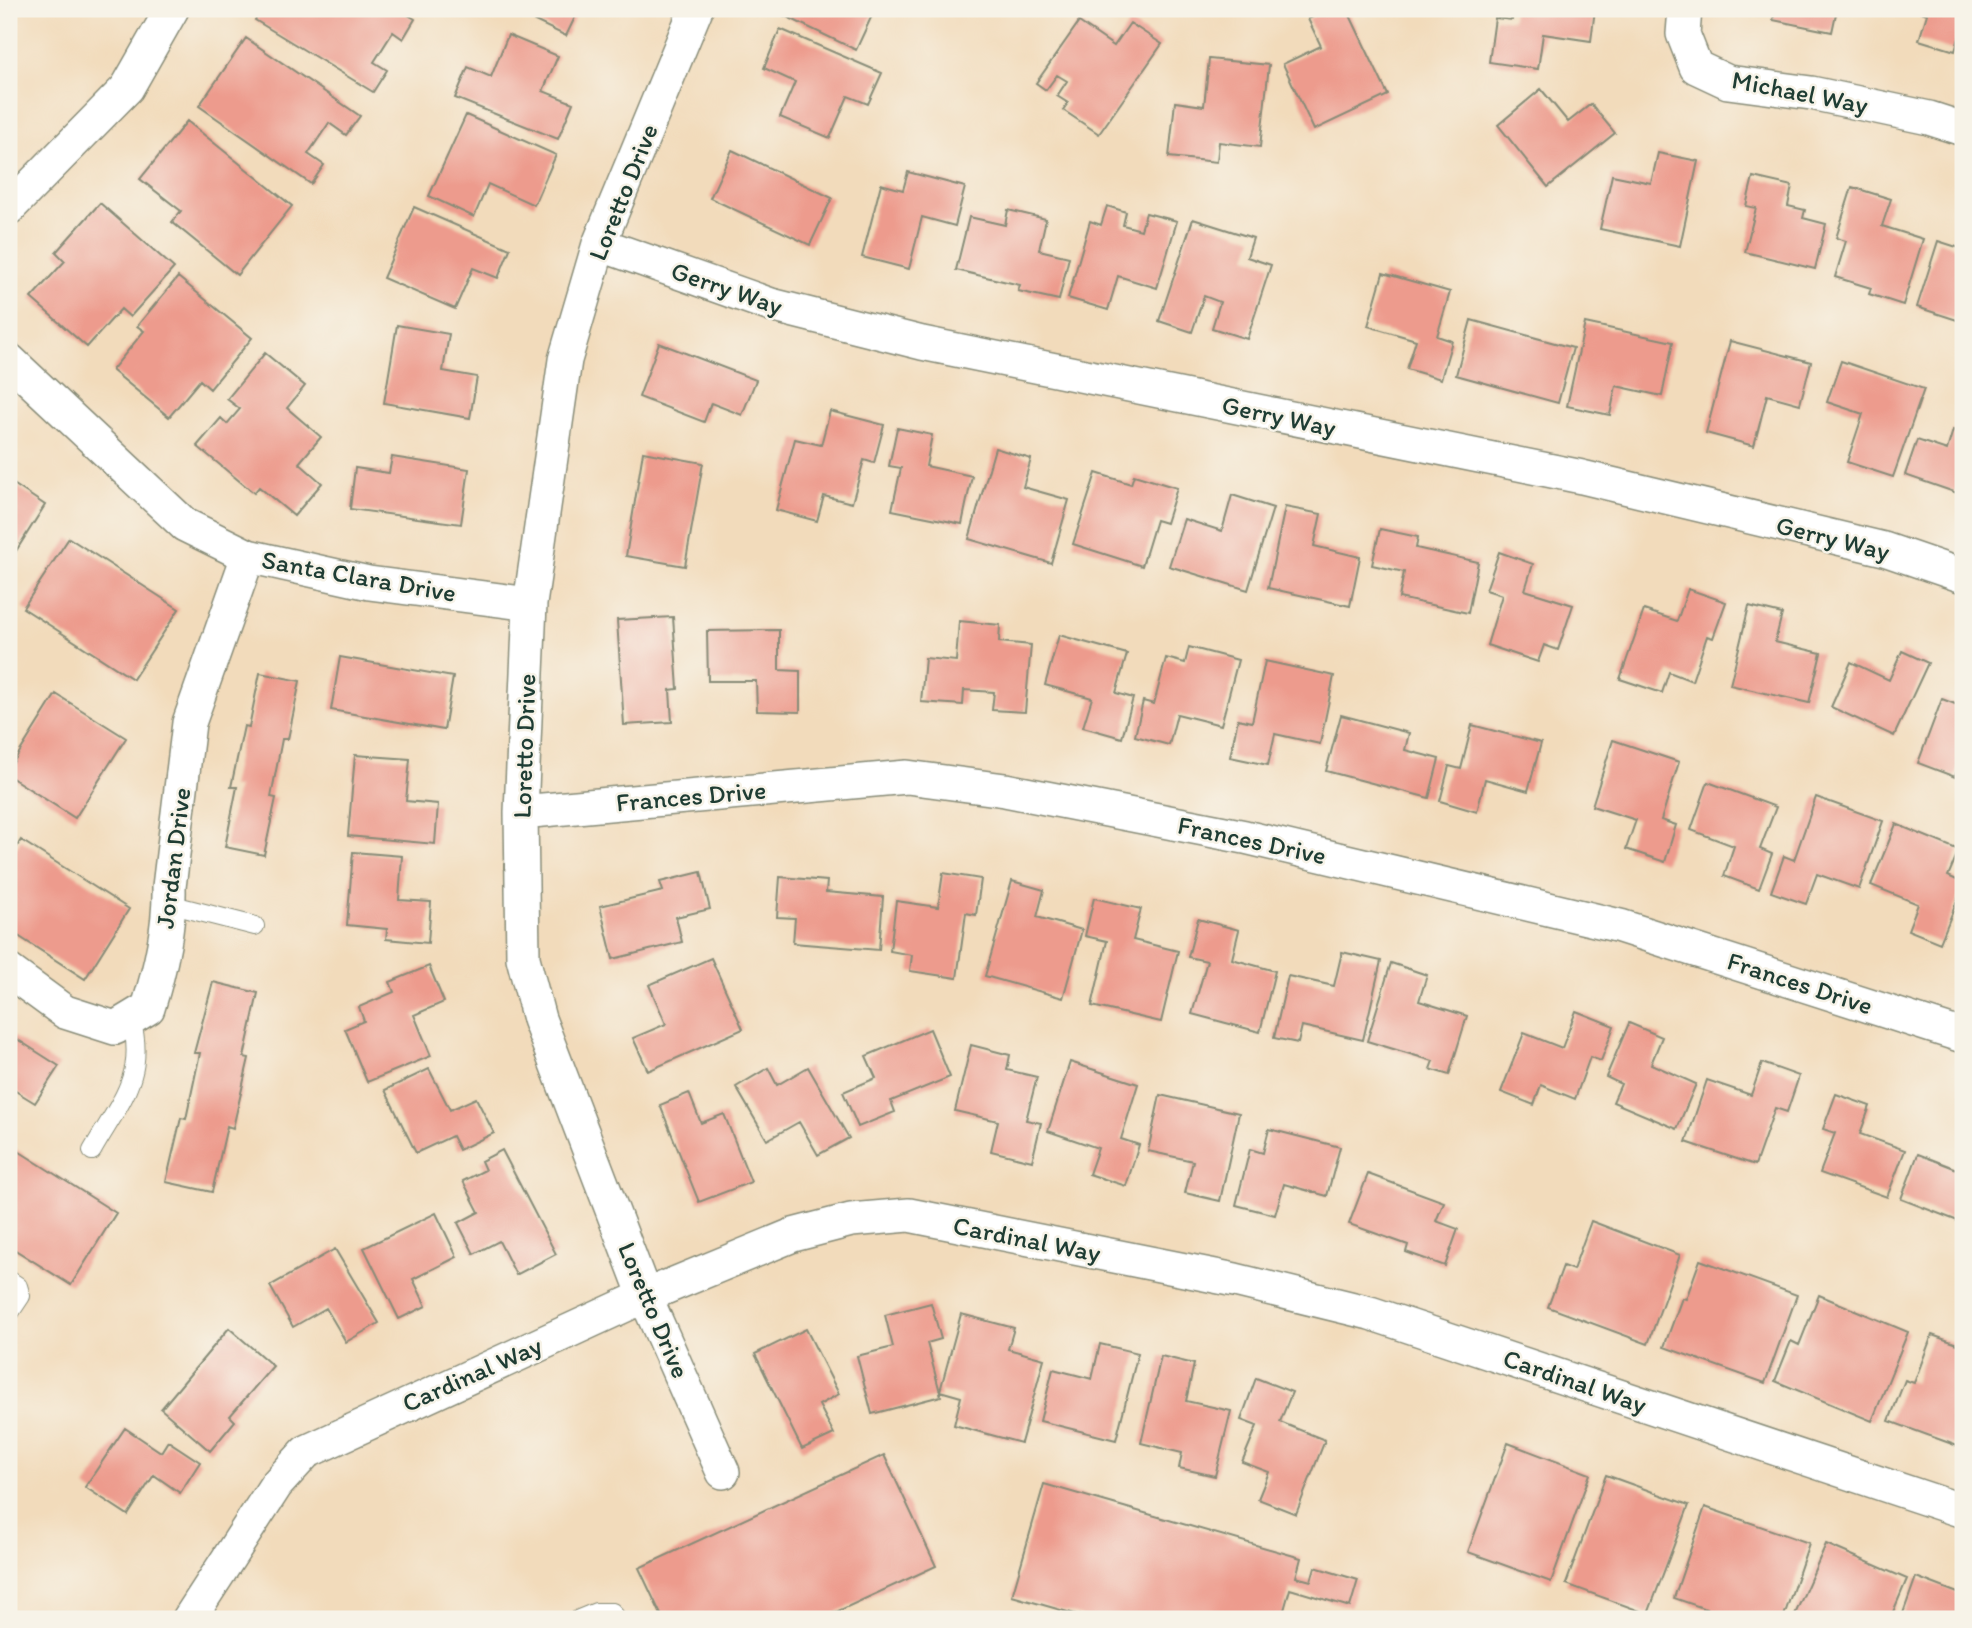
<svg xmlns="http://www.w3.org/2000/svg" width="1972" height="1628" font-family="Itim,sans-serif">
<rect width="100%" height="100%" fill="#f7f3e8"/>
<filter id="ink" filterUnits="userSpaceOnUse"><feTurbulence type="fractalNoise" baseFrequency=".0143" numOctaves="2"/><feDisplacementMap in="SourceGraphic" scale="14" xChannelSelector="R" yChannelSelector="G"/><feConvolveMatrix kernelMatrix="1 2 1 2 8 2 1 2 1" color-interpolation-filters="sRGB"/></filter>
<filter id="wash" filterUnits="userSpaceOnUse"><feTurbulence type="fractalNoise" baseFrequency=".00686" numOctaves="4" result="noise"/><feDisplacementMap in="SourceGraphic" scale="28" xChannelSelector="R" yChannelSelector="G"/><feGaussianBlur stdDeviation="1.57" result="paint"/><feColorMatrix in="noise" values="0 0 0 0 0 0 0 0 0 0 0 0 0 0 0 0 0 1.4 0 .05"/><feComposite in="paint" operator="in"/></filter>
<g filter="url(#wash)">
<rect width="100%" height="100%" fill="#f2dbbb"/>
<g id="blocks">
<path fill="#ed9b8d" d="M262,9H398L415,19L403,39L393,32L374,62L387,70L373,92L255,20Z
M510,9H579L566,36Z
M786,9H875L856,50L783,15Z
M1330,9H1347L1388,95L1314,130L1283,64L1321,46L1308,19Z
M1513,9H1595L1591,41L1543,34L1538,69L1489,62L1495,18L1512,20Z
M1775,9H1837L1832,32L1773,20Z
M1914,9H1963V25L1955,51L1919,40L1927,14Z
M1079,22L1114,46L1130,23L1162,44L1099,134L1063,110L1068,103L1057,96L1067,81L1057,75L1046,90L1036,83Z
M780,29L882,73L868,104L848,96L830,138L780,117L795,82L764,68Z
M508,35L558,56L543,91L573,103L558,139L455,98L468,67L491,77Z
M246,38L360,116L346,135L329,123L308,154L324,165L311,184L199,106Z
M1209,59L1269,65L1260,147L1219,142L1217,162L1169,157L1175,102L1204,106Z
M1541,89L1568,122L1591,104L1615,133L1548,187L1498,125Z
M466,115L556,155L534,205L488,184L474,217L429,196Z
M187,121L292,206L237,275L172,222L181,211L140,179Z
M732,150L832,198L810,245L710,198Z
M1658,153L1698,161L1680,246L1600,229L1612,175L1651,183Z
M908,172L965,187L955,226L922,217L909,269L862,257L881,184L903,190Z
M1753,177L1792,186L1788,206L1805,210L1803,218L1826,224L1815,269L1745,252L1756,208L1746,206Z
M1852,187L1891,199L1882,226L1923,239L1903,305L1869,294L1871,288L1835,277L1846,241L1836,238Z
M100,203L174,268L130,317L121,309L87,347L31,298L65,261L56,252Z
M1107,206L1126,212L1123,225L1141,230L1146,213L1177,221L1157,288L1118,276L1108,310L1068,298L1090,221L1101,225Z
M414,207L510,249L498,278L473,268L455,309L383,278Z
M1008,210L1046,219L1039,250L1069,257L1059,300L1018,291L1020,285L956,270L969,217L1005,225Z
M1193,219L1253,238L1247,257L1271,265L1247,339L1212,328L1220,302L1204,296L1192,332L1159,321Z
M1938,241L1963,249V310L1960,321L1917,307Z
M1383,273L1450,292L1437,336L1452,341L1441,379L1407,369L1416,340L1368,326Z
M178,277L252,338L210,389L200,380L169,417L112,370L144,331L137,326Z
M1471,320L1573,348L1558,403L1456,375Z
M1585,323L1673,342L1662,396L1616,386L1610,415L1567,406Z
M397,325L449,334L443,371L477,377L470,418L384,403Z
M1730,341L1811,362L1800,404L1767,395L1754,446L1706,433Z
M659,343L756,380L742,415L711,403L704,422L639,397Z
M265,353L305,386L287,408L321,437L299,463L322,483L294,516L259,487L254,493L197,446L221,418L227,424L240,409L227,399Z
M1841,361L1924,389L1893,477L1847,462L1863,414L1827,402Z
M830,411L884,425L874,463L864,460L852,503L824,496L817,521L776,510L795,439L821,445Z
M897,428L932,435L926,466L972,476L962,524L892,510L901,468L889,466Z
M1953,430L1963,434V495L1905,475L1917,440L1947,450Z
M995,448L1031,459L1023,487L1069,500L1051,563L969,539Z
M643,452L703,463L685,566L626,556Z
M392,457L469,469L461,524L350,509L355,468L389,473Z
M1096,473L1131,484L1134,475L1177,488L1166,523L1156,520L1142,566L1073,544Z
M9,481L45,505L9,562Z
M1232,495L1273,508L1248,590L1169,566L1184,519L1222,531Z
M1285,507L1321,514L1314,546L1360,557L1350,606L1268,588Z
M1380,529L1418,537L1416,548L1478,562L1468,613L1399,598L1404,572L1372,565Z
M69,538L179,609L133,679L23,608Z
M1499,552L1533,564L1525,590L1573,605L1558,650L1544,645L1538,662L1487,645L1502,595L1486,590Z
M1688,589L1726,602L1713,638L1707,636L1692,681L1669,672L1662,693L1620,679L1644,610L1677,621Z
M1749,606L1782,614L1775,642L1821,653L1809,703L1730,685Z
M673,617L678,689L670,690L672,722L624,725L617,620Z
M959,621L1000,625L999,642L1031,645L1025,712L992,710L994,692L964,690L963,705L921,702L925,658L956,661Z
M779,630V670L800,671V712L757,711L756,681H708L707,631Z
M1059,635L1127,654L1116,693L1133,698L1122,738L1083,727L1092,698L1045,685Z
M1189,647L1238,660L1221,725L1177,714L1169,745L1135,736L1143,701L1154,704L1166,658L1185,663Z
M1902,651L1928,663L1894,736L1831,707L1851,662L1889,680Z
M340,657L453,677L444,730L331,710Z
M1265,661L1334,676L1320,744L1275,734L1268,765L1230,757L1238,719L1252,722Z
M260,673L300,681L288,739H282L271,797L276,798L264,855L225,847L237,787H231L244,726L249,727Z
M56,694L126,738L75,818L9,776V769Z
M1942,699L1963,707V755L1955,777L1918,763Z
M1341,715L1409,733L1405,750L1439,759L1429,798L1326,771Z
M1472,725L1541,743L1528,791L1485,779L1477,812L1440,801L1449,766L1461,769Z
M1613,740L1679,762L1661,820L1676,825L1665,862L1626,849L1636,820L1592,806Z
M355,755L410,759L406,801L438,804L435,844L348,836Z
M1708,782L1776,807L1760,849L1772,854L1759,889L1724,876L1734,846L1691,830Z
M1816,797L1883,821L1859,889L1817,874L1806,904L1771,892L1784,856L1794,860Z
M1896,824L1959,850L1948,876L1963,883V886L1940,943L1908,930L1918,904L1871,885Z
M21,840L129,909L85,979L9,930V859Z
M353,852L402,856L399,900L431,902L428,943L386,939L387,929L347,925Z
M701,872L710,909L676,917L682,942L613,959L600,906L663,891L660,882Z
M943,873L981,879L976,915L966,913L957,978L910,971L912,955L890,951L896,901L938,907Z
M780,877L827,881L826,892L883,897L879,950L793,943L795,918L777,917Z
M1012,881L1044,890L1037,917L1082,930L1063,998L985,976Z
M1094,898L1141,909L1133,940L1178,951L1161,1022L1092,1006L1107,941L1085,936Z
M1198,919L1239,930L1232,959L1275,971L1260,1032L1192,1014L1207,961L1188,957Z
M1342,952L1381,961L1363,1040L1302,1026L1298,1043L1274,1038L1288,976L1334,986Z
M711,958L743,1029L648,1071L633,1038L666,1024L649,985Z
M1391,963L1427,975L1419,1001L1467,1016L1449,1075L1430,1069L1433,1061L1367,1041Z
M429,966L444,1002L414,1015L431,1056L367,1082L345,1029L364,1021L359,1007L394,992L390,982Z
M213,982L258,993L244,1057L249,1058L233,1128L227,1126L212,1192L166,1182L181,1118L186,1119L200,1053H194Z
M1576,1011L1614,1026L1601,1061L1590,1057L1575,1099L1541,1085L1534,1105L1501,1092L1524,1033L1562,1048Z
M1629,1023L1662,1037L1651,1064L1696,1084L1677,1129L1613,1102L1621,1084L1606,1077Z
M930,1029L950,1077L891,1101L895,1112L858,1127L843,1092L876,1078L866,1056Z
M9,1034L59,1066L35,1103L9,1087Z
M971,1045L1010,1055L1007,1070L1037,1077L1026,1120L1041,1123L1032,1161L991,1151L998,1121L955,1111Z
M1070,1062L1138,1084L1121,1139L1139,1145L1126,1186L1089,1174L1098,1148L1048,1131Z
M1762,1063L1799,1076L1787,1112L1775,1108L1755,1165L1686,1142L1707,1080L1751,1095Z
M808,1067L849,1138L818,1155L799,1122L767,1140L736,1087L768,1068L777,1085Z
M429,1069L450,1110L476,1098L494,1133L459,1150L452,1136L416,1153L385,1090Z
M689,1093L701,1123L724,1114L751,1182L699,1202L660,1105Z
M1836,1094L1870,1106L1860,1134L1905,1150L1887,1197L1820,1173L1835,1133L1823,1129Z
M1160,1095L1239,1113L1220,1201L1185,1193L1193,1161L1148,1151Z
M1269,1129L1340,1147L1327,1196L1284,1184L1275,1215L1236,1205L1250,1149L1263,1153Z
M9,1145L116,1213L71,1285L9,1246Z
M502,1150L556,1254L516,1275L499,1241L474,1254L458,1223L479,1212L463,1181L485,1170L481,1161Z
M1918,1154L1959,1170L1963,1160V1223L1901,1199Z
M1368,1174L1444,1202L1436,1221L1458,1229L1445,1266L1406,1252L1408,1245L1349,1224Z
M436,1213L457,1257L413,1279L426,1306L399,1319L364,1248Z
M1591,1221L1680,1255L1648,1344L1548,1307L1563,1266L1573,1270Z
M335,1249L379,1323L346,1342L326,1308L293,1327L270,1286Z
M1700,1260L1797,1295L1765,1383L1664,1347L1682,1298L1686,1299Z
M1819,1295L1908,1332L1872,1421L1775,1381L1791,1341L1799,1345Z
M931,1303L941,1339L927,1343L941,1396L872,1414L857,1356L893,1347L885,1315Z
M961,1314L1014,1328L1008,1349L1044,1359L1021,1443L954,1425L961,1397L940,1391Z
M229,1328L273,1366L230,1416L235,1421L210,1451L161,1409Z
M806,1329L839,1394L819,1405L834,1434L802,1449L755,1354Z
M1932,1335L1963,1346V1448L1889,1421L1905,1380L1914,1383Z
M1100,1344L1138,1353L1116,1440L1040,1421L1053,1369L1092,1379Z
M1161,1356L1194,1364L1186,1401L1231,1411L1215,1476L1179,1468L1182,1453L1141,1443Z
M1256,1378L1292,1392L1280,1422L1325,1440L1296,1514L1258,1499L1269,1472L1242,1462L1257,1426L1241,1420Z
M125,1428L161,1452L168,1441L200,1462L180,1493L154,1475L128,1515L85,1487Z
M1508,1443L1590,1474L1551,1582L1468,1552Z
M884,1455L936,1566L821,1619H663L639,1568Z
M1606,1475L1689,1505L1648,1614L1566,1584Z
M1044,1484L1301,1558L1296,1577L1311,1581L1315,1567L1358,1580L1350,1607L1290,1589L1282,1617L1288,1619H1092L1012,1596Z
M1705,1507L1809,1543L1783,1619H1735L1674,1598Z
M1826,1544L1907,1579L1890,1619H1793Z
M1916,1577L1963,1595V1619H1901Z"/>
</g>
</g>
<g filter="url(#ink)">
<use href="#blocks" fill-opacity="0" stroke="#888c78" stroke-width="2"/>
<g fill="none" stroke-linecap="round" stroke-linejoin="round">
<defs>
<path id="lane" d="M169,904L255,926
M92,1151C119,1103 147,1076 131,1019
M9,1280L18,1286L21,1296L9,1314
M579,1619L596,1612H612L617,1619"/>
<path id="street" d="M696,9L599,244L565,360L530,604L521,812L523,958L539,1019L645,1296L723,1472
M1685,9L1683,34L1696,67L1728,82L1811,93L1929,118L1963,129
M9,208L127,88L172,9
M599,244L771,305L922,343L1582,477L1884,549L1963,576
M9,360L185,525L248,556L369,583L530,604
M521,812L907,777L1005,790L1245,837L1620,926L1963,1036
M9,971L65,1012L115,1028L148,1008C160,970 170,927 169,887L189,723L248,556
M189,1619L276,1485L306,1452L645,1296L793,1235L851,1220L909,1215L1235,1280L1370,1313L1963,1511"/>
</defs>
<use href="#lane" stroke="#888c78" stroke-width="20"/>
<use href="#street" stroke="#888c78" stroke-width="36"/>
<use href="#lane" stroke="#fff" stroke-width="18"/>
<use href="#street" stroke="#fff" stroke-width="33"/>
</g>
</g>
<g text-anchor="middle" stroke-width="5" stroke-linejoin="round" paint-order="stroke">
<g font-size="26" fill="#1f3d34" stroke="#f7f3e8">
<text transform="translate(1800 92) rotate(11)" y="9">Michael Way</text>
<text transform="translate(623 192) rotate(-68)" y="9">Loretto Drive</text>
<text transform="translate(727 288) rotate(19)" y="9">Gerry Way</text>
<text transform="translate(1279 416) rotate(12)" y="9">Gerry Way</text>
<text transform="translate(1833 538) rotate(14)" y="9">Gerry Way</text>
<text transform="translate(359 576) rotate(10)" y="9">Santa Clara Drive</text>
<text transform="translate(524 746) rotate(-88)" y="9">Loretto Drive</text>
<text transform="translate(691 796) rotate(-5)" y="9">Frances Drive</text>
<text transform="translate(1252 840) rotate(12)" y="9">Frances Drive</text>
<text transform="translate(173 858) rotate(-83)" y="9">Jordan Drive</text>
<text transform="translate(1800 983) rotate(18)" y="9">Frances Drive</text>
<text transform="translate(1027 1239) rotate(11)" y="9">Cardinal Way</text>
<text transform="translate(654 1310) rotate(67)" y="9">Loretto Drive</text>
<text transform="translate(472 1374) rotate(-24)" y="9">Cardinal Way</text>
<text transform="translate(1575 1381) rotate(19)" y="9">Cardinal Way</text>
</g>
</g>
<rect width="1972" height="1628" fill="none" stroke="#f7f3e8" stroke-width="35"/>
</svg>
